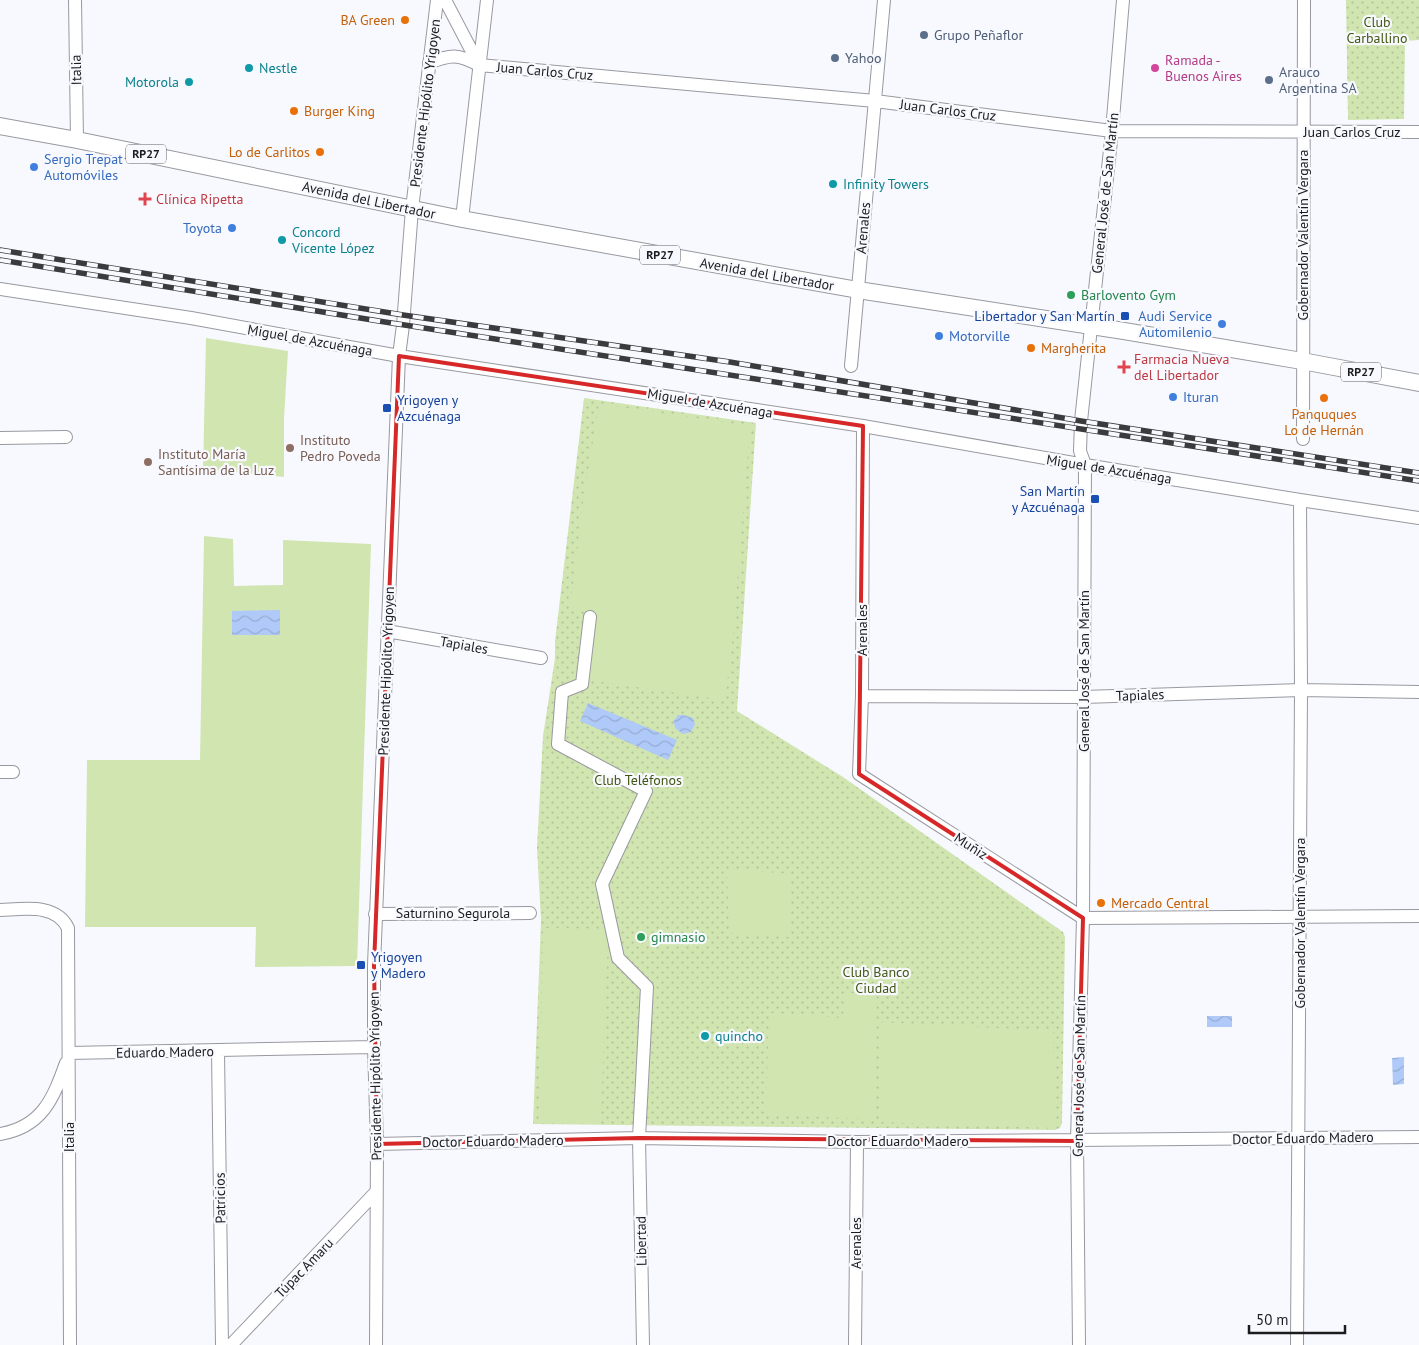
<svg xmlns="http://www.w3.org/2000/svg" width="1419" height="1345" font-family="'PT Sans',sans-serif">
<defs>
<pattern id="grass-dots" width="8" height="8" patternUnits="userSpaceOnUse" patternTransform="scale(1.25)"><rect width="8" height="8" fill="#d1e5b1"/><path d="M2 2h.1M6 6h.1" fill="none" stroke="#b3c498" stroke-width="1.8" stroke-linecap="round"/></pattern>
<pattern id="water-waves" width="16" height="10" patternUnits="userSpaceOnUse" patternTransform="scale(1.25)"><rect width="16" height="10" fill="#afc9f8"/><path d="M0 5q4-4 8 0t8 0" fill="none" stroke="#96acd4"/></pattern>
</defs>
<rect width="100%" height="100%" fill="#f8f9ff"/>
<path fill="url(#grass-dots)" d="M1346,0H1419V40L1405,41L1404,119L1348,120Z
M584,398L756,423L737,711L843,777L1063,932L1065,937L1062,1123L1060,1128L1055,1130L533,1124L541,920L537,848L543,736L555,658V641Z"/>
<path fill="#d1e5b1" d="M206,338L288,351L284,418V477L203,469Z
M599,404L750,426L733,635L725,700L588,680L595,614L570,609L583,502Z
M204,536L233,539L234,586L283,585V540L371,544L357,966L255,967L256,927H85L87,760H200Z
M727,869L791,874V937L729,933Z
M543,928L609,929L605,993L601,1124L540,1123Z
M844,993H877L875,1119L766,1115L769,1013L843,1018Z
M879,1022L1053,1031L1055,1128L879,1122Z"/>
<path fill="url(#water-waves)" d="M280,610V635H232V611Z
M588,703L677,740L668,760L580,721Z
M678,715H684L693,718L695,724L691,732L683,734L676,729L673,722Z
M1207,1016H1232V1027H1207Z
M1404,1057V1084L1393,1085L1392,1058Z"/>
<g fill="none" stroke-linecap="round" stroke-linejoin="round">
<defs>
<path id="minor" d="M75,0L77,140
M445,0L479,65
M429,63C451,54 458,54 479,65L875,101L1112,131L1419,132
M462,219L487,0
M0,289L191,318L399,356L863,426L1085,465L1300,500L1419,518
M851,366L884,0
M863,426L862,696L859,774L1083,918L1419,916
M0,438L66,437
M1303,439L1304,0
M590,617L582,684L562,692L558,744L646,791L602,884L618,958L647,987L639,1138L643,1345
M387,631L541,658
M862,696L1083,697L1301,690L1419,692
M0,772H13
M0,910C24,909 56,903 68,928L70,1345
M375,914L530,913
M218,1051L222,1345
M69,1053L374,1047
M0,1134C42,1127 53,1099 66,1063
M377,1144L639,1138L857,1142L1419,1137
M231,1345L376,1192
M376,1345L377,1144L374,1047V965L399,356L403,325L412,209L437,0
M855,1345L857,1142
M1079,1345L1077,1141L1083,918L1085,465L1080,451L1081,421L1112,131L1123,0
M1297,1345L1301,690L1300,500"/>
<path id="major" d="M0,126L77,140L462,219L858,290L1124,331L1302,361L1419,383"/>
</defs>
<use href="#minor" stroke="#9899a0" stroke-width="14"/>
<use href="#major" stroke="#9899a0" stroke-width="18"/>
<use href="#minor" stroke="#fff" stroke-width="12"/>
<use href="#major" stroke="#fff" stroke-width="16"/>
<defs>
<path id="rail" d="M0,250L403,315L730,362L1081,421L1419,473
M0,260L385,322L1419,481"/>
</defs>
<use href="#rail" stroke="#3b3b3e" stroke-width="5.5"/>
<use href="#rail" stroke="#f8f9ff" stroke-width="4" stroke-dasharray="11" stroke-linecap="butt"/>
</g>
<path fill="none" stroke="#d62828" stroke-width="4" stroke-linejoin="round" d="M399,356L863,426L859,774L1083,918L1077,1141L639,1138L377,1144L374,965Z"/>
<g fill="#e8710a" stroke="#f8f9ff" stroke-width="2">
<circle cx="405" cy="20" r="5"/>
<circle cx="294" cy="111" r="5"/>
<circle cx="320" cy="152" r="5"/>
<circle cx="1031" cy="348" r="5"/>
<circle cx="1324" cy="398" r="5"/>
<circle cx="1101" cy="903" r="5"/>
</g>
<g fill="#5c6f8a" stroke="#f8f9ff" stroke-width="2">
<circle cx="924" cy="35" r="5"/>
<circle cx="835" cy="58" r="5"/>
<circle cx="1269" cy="80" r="5"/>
</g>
<g fill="#0f9aa8" stroke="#f8f9ff" stroke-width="2">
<circle cx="249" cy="68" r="5"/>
<circle cx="189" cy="82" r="5"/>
<circle cx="833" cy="184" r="5"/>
<circle cx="282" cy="240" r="5"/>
<circle cx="705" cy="1036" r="5"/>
</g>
<circle fill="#d1479c" stroke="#f8f9ff" stroke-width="2" cx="1155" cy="68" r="5"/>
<g fill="#3f7fe0" stroke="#f8f9ff" stroke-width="2">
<circle cx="34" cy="167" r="5"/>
<circle cx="232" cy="228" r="5"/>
<circle cx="1222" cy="324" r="5"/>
<circle cx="939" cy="336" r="5"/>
<circle cx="1173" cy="397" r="5"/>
</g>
<g fill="#e0444e" stroke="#f8f9ff" stroke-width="2">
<path d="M142.5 191.5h5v5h5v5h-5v5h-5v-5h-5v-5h5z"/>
<path d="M1121.5 359.5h5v5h5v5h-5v5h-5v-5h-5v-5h5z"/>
</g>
<g fill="#2e9e5b" stroke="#f8f9ff" stroke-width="2">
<circle cx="1071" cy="295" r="5"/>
<circle cx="641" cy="937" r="5"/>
</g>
<g fill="#1a4fb4" stroke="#f8f9ff" stroke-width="2">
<rect x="1120" y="311" width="10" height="10" rx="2.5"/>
<rect x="382" y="403" width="10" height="10" rx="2.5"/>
<rect x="1090" y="494" width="10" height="10" rx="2.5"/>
<rect x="356" y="960" width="10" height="10" rx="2.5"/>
</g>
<g fill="#8d6e63" stroke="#f8f9ff" stroke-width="2">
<circle cx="290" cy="448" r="5"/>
<circle cx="148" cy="462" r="5"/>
</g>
<g text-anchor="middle" stroke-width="4.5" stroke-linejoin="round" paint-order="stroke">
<g fill="#f8f9ff" stroke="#5e5e62" stroke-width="1">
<rect x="126" y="144.5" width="40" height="19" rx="4"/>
<rect x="640" y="245.5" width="40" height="19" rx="4"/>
<rect x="1341" y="362.5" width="40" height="19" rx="4"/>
</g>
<g font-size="12" font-weight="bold" fill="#1c1c1f">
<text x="146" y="158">RP27</text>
<text x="660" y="259">RP27</text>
<text x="1361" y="376">RP27</text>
</g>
<g font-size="14" fill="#c56008" stroke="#f8f9ff" text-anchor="start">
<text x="395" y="25" text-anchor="end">BA Green</text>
<text x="304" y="116">Burger King</text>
<text x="310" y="157" text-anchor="end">Lo de Carlitos</text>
<text x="1041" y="353">Margherita</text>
<text x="1324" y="419" text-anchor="middle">Panquques<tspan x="1324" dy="16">Lo de Hernán</tspan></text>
<text x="1111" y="908">Mercado Central</text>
</g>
<g font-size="14" fill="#445813" stroke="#f8f9ff">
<text x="1377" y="27">Club<tspan x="1377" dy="16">Carballino</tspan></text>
<text x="638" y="785">Club Teléfonos</text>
<text x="876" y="977">Club Banco<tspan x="876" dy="16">Ciudad</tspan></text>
</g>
<g font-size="14" fill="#4e5e75" stroke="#f8f9ff" text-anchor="start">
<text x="934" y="40">Grupo Peñaflor</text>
<text x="845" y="63">Yahoo</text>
<text x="1279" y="77">Arauco<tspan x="1279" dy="16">Argentina SA</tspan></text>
</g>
<g font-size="14" fill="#b23c85" stroke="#f8f9ff" text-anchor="start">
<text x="1165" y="65">Ramada -<tspan x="1165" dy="16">Buenos Aires</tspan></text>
</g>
<g font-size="14" fill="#0d838f" stroke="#f8f9ff" text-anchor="start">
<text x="259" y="73">Nestle</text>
<text x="179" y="87" text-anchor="end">Motorola</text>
<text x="843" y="189">Infinity Towers</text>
<text x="292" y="237">Concord<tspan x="292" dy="16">Vicente López</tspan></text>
<text x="715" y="1041">quincho</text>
</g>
<g font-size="14" fill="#1c1c1f" stroke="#f8f9ff">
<text transform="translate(76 70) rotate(-91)" y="5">Italia</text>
<text transform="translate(545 71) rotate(5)" y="5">Juan Carlos Cruz</text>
<text transform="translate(425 103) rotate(-83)" y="5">Presidente Hipólito Yrigoyen</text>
<text transform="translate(948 110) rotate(7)" y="5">Juan Carlos Cruz</text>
<text x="1352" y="137">Juan Carlos Cruz</text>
<text transform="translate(1105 193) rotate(-84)" y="5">General José de San Martín</text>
<text transform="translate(369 200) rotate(12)" y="5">Avenida del Libertador</text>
<text transform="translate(863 228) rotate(-85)" y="5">Arenales</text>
<text transform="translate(1303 235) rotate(-90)" y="5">Gobernador Valentín Vergara</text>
<text transform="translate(767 274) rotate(10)" y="5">Avenida del Libertador</text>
<text transform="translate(310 340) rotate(10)" y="5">Miguel de Azcuénaga</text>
<text transform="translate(710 403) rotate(9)" y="5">Miguel de Azcuénaga</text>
<text transform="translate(1109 469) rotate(9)" y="5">Miguel de Azcuénaga</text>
<text transform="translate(862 630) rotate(-90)" y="5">Arenales</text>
<text transform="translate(464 645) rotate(10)" y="5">Tapiales</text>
<text transform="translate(386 671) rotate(-88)" y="5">Presidente Hipólito Yrigoyen</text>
<text transform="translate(1084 671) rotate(-90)" y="5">General José de San Martín</text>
<text transform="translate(1140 695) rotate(-2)" y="5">Tapiales</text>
<text transform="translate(971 846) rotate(33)" y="5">Muñiz</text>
<text x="453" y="918">Saturnino Segurola</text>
<text transform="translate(1300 923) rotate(-90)" y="5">Gobernador Valentín Vergara</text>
<text transform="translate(165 1052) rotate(-1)" y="5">Eduardo Madero</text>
<text transform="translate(375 1076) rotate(-91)" y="5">Presidente Hipólito Yrigoyen</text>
<text transform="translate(1079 1076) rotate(-89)" y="5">General José de San Martín</text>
<text transform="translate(69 1137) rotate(-90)" y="5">Italia</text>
<text transform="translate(1303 1138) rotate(-1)" y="5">Doctor Eduardo Madero</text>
<text transform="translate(493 1141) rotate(-1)" y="5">Doctor Eduardo Madero</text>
<text x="898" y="1146">Doctor Eduardo Madero</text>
<text transform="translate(220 1198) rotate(-91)" y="5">Patricios</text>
<text transform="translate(641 1241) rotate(-91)" y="5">Libertad</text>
<text transform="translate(856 1243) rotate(-90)" y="5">Arenales</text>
<text transform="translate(304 1268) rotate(-46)" y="5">Túpac Amaru</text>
</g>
<g font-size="14" fill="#366cbe" stroke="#f8f9ff" text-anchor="start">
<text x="44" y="164">Sergio Trepat<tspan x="44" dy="16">Automóviles</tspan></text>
<text x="222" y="233" text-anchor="end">Toyota</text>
<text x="1212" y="321" text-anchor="end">Audi Service<tspan x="1212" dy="16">Automilenio</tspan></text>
<text x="949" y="341">Motorville</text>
<text x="1183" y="402">Ituran</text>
</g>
<g font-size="14" fill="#be3a42" stroke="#f8f9ff" text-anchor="start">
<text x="156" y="204">Clínica Ripetta</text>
<text x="1134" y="364">Farmacia Nueva<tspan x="1134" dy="16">del Libertador</tspan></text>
</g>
<g font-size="14" fill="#27864d" stroke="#f8f9ff" text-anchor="start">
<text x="1081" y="300">Barlovento Gym</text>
<text x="651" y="942">gimnasio</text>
</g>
<g font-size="14" fill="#164399" stroke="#f8f9ff" text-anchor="end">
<text x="1115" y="321">Libertador y San Martín</text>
<text x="397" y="405" text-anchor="start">Yrigoyen y<tspan x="397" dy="16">Azcuénaga</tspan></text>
<text x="1085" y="496">San Martín<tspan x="1085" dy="16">y Azcuénaga</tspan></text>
<text x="371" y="962" text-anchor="start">Yrigoyen<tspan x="371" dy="16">y Madero</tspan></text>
</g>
<g font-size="14" fill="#785e54" stroke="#f8f9ff" text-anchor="start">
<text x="300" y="445">Instituto<tspan x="300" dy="16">Pedro Poveda</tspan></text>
<text x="158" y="459">Instituto María<tspan x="158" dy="16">Santísima de la Luz</tspan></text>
</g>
</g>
<path d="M1249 1325v8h96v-8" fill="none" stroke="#1c1c1f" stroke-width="2.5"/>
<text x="1256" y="1325" font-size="15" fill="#1c1c1f" stroke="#f8f9ff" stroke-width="4" paint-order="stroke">50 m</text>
</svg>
